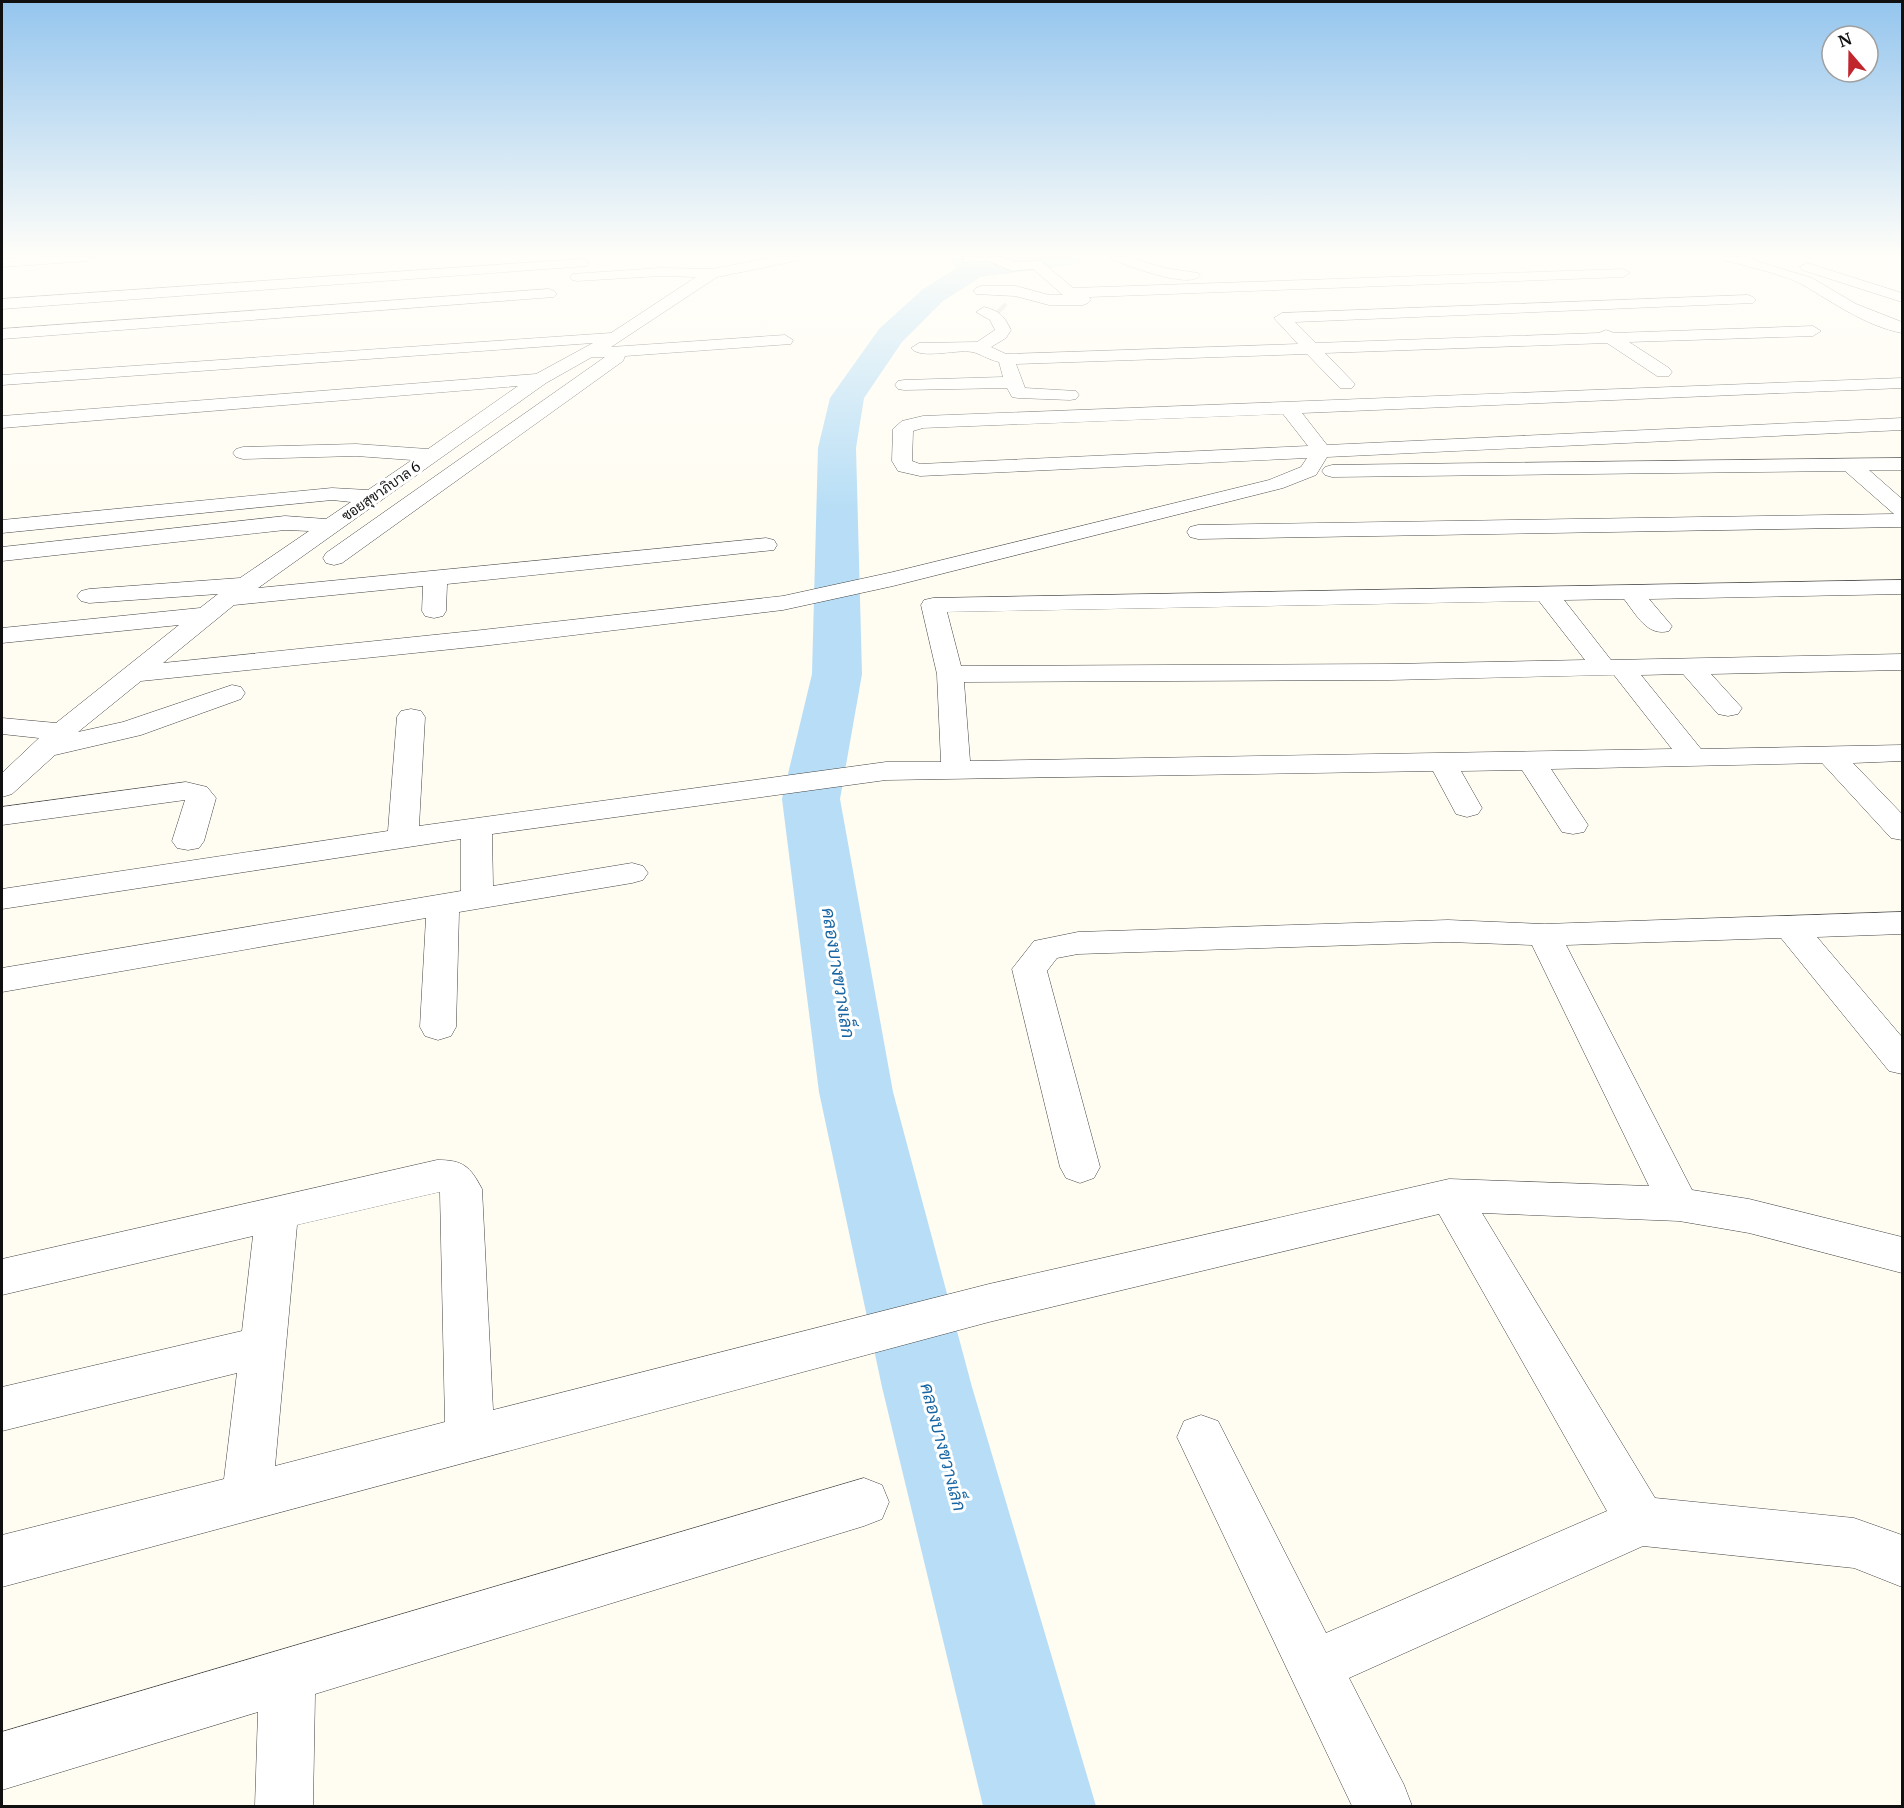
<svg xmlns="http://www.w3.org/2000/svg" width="1904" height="1808" font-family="Merriweather,Sarabun,serif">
<rect width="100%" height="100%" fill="#fffcf2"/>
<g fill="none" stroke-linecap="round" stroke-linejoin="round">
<path fill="#b7def6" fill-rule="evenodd" d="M949,257H965L976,274L974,277H962Z"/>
<path fill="#b7def6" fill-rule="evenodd" d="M1010,257H1083L1079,263L1069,265L981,277L943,301L902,342L864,398L856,448L862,674L840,799L893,1092L972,1387L1096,1806H983L882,1387L819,1092L782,799L812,674L818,448L830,398L879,329L923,289L963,264Z"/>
<path stroke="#dbd9d0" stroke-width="16" stroke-dasharray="16 8" stroke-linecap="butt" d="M999,308L1002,311"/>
<defs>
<path id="minor" d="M30,257H95L88,261L2,267V259Z
M775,257H803L796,261L717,277L611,347L785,335L793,340L791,344L625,356L623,361L342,563L334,565L326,563L323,558L326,553L605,357H592L546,383L258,588L766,538L774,540L777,545L774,550L447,584L446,611L443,616L434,618L425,616L422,611L423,586L234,605L163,663L482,630L783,596L893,572L1269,480L1301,467L1307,458L920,476L898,471L892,461L893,429L902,421L923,416L1902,378V388L1302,413L1327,445L1902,418V430L1327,457L1316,475L1283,488L893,586L783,610L482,646L141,681L78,732L123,722L232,685L241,687L245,693L241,699L141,735L55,755L12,794L2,797V773L39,738L2,734V718L56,723L179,625L2,643V628L200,608L218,594L89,603L81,601L77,596L81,591L89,589L240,578L309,531L285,530L2,561V547L285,516L326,519L351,502L332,500L2,533V520L332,488L368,490L412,460L356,456L243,459L236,457L233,453L236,449L243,447L356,444L428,449L518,386L2,428V416L536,374L593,343L2,385V375L611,333L696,277L660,276L577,281L572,280L570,277L572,274L660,268L712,269ZM1283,414L1308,446L920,464L912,461L913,431L923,428Z
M963,257H1001L1014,262L1041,261L1073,288L1623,269L1630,273L1623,277L1089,297L1091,300L1088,303L1083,305H1049L1015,296L976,294L973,291L976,288L981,286H1016L1049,295H1063L1033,269L1012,271L988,261L964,262Z
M1110,257H1130L1164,268L1198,273L1200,276C1188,289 1129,266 1112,260Z
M1722,257H1743L1812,278L1856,304L1902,322V333C1866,326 1834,303 1803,285C1786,275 1745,266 1724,260Z
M582,259L589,263L587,266L2,309V299Z
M1807,263L1902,293V302L1802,270L1800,267Z
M549,289L554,291L557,294L554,297L2,339V329Z
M1748,295L1753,297L1756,300L1753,303L1295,322L1316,343L1599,333L1606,330L1614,333L1813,326L1821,331L1813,336L1629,342L1669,368L1672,372L1669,376H1657L1607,343L1325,353L1355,384L1352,388H1340L1307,354L1016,364L1025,388L1076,391L1079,395L1076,399L1070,400L1018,398L1012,397L1007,388L904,390L898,389L895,385L898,381L904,380L1003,377L999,362C990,360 984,356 976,353C961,347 921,361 911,348L919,343L977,342L995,330L990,320L976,312L984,307C1000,311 1004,316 1011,330L1006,338L991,347L1006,354L1298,344L1274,318L1282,313Z
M1902,458V470H1869L1902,499V527L1198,539L1190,537L1187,532L1190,527L1198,525L1894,514L1845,471L1332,477L1325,475L1322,471L1325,467L1332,465Z
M1902,580V594L1649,599L1672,626L1669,631C1647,637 1636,614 1624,599L1564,600L1611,660L1902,654V670L1711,674L1742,708L1738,714L1728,716L1718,714L1683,674L1641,675L1701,749L1902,745V761L1853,763L1902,814V840L1891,838L1822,763L1551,769L1588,825L1584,832L1573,834L1562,832L1522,770L1461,771L1482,808L1478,814L1467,817L1456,814L1433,771L886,780L492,834L493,886L632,863L643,866L648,873L643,880L632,883L459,912L456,1027L451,1036L438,1040L425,1036L420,1027L426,918L2,992V968L461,891V839L2,909V889L388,831L397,717L401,711L411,709L421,711L425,717L419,826L886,762H941L937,674L921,605L924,600L933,598ZM1539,601L1585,660L1390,664L961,666L947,612ZM1614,675L1672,749L970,761L964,682L1390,680Z
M186,782L207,787L216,798L204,841L199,848L188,850L177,848L172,841L185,800L2,825V807Z
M1902,912V934L1817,937L1902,1037V1074L1889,1071L1781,938L1566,945L1692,1190L1749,1199L1902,1237V1273L1749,1233L1679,1221L1482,1213L1655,1498L1854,1518L1902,1535V1587L1854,1568L1643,1546L1349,1678L1404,1785L1412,1806H1352L1177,1437L1184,1421L1201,1415L1218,1421L1326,1633L1607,1511L1439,1214L989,1322L2,1587V1535L224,1479L237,1373L2,1431V1387L242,1331L253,1236L2,1295V1259L437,1160C463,1160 470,1166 482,1189L493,1410L989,1284L1449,1179L1649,1186L1532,945L1448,942L1078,954L1057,958L1047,971L1100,1167L1094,1178L1080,1183L1066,1178L1060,1167L1012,969L1034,941L1078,932L1448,920L1544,924ZM440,1192L445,1422L275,1466L297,1225Z
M864,1478L882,1485L889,1502L882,1519L864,1526L315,1694L313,1806H255L258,1712L2,1790V1732Z"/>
</defs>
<use href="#minor" stroke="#434343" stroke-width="1"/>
<use href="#minor" fill="#fff" fill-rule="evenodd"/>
</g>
<linearGradient id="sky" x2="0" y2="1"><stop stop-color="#94c5ee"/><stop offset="0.5" stop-color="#fffef9"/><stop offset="1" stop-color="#fffef9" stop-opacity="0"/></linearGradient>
<rect width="1904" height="510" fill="url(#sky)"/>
<g text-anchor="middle" stroke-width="6" stroke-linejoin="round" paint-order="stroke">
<g font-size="14" fill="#101010" stroke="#fff">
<text transform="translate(381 491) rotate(-35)" y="5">ซอยสุขาภิบาล 6</text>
</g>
<g font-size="18" font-style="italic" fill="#1765a3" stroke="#fff">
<text transform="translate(838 973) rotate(81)" y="6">คลองบางขวางเล็ก</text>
<text transform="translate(943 1447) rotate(75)" y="6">คลองบางขวางเล็ก</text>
</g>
</g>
<rect width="1904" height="1808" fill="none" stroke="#101010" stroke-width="6"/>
<g transform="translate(1850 54) rotate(340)"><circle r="28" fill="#ffffff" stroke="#9f9f9f" stroke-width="1.5"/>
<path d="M0-4.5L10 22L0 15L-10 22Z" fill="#c1262d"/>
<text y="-9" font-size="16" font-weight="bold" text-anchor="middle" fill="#101010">N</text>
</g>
</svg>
